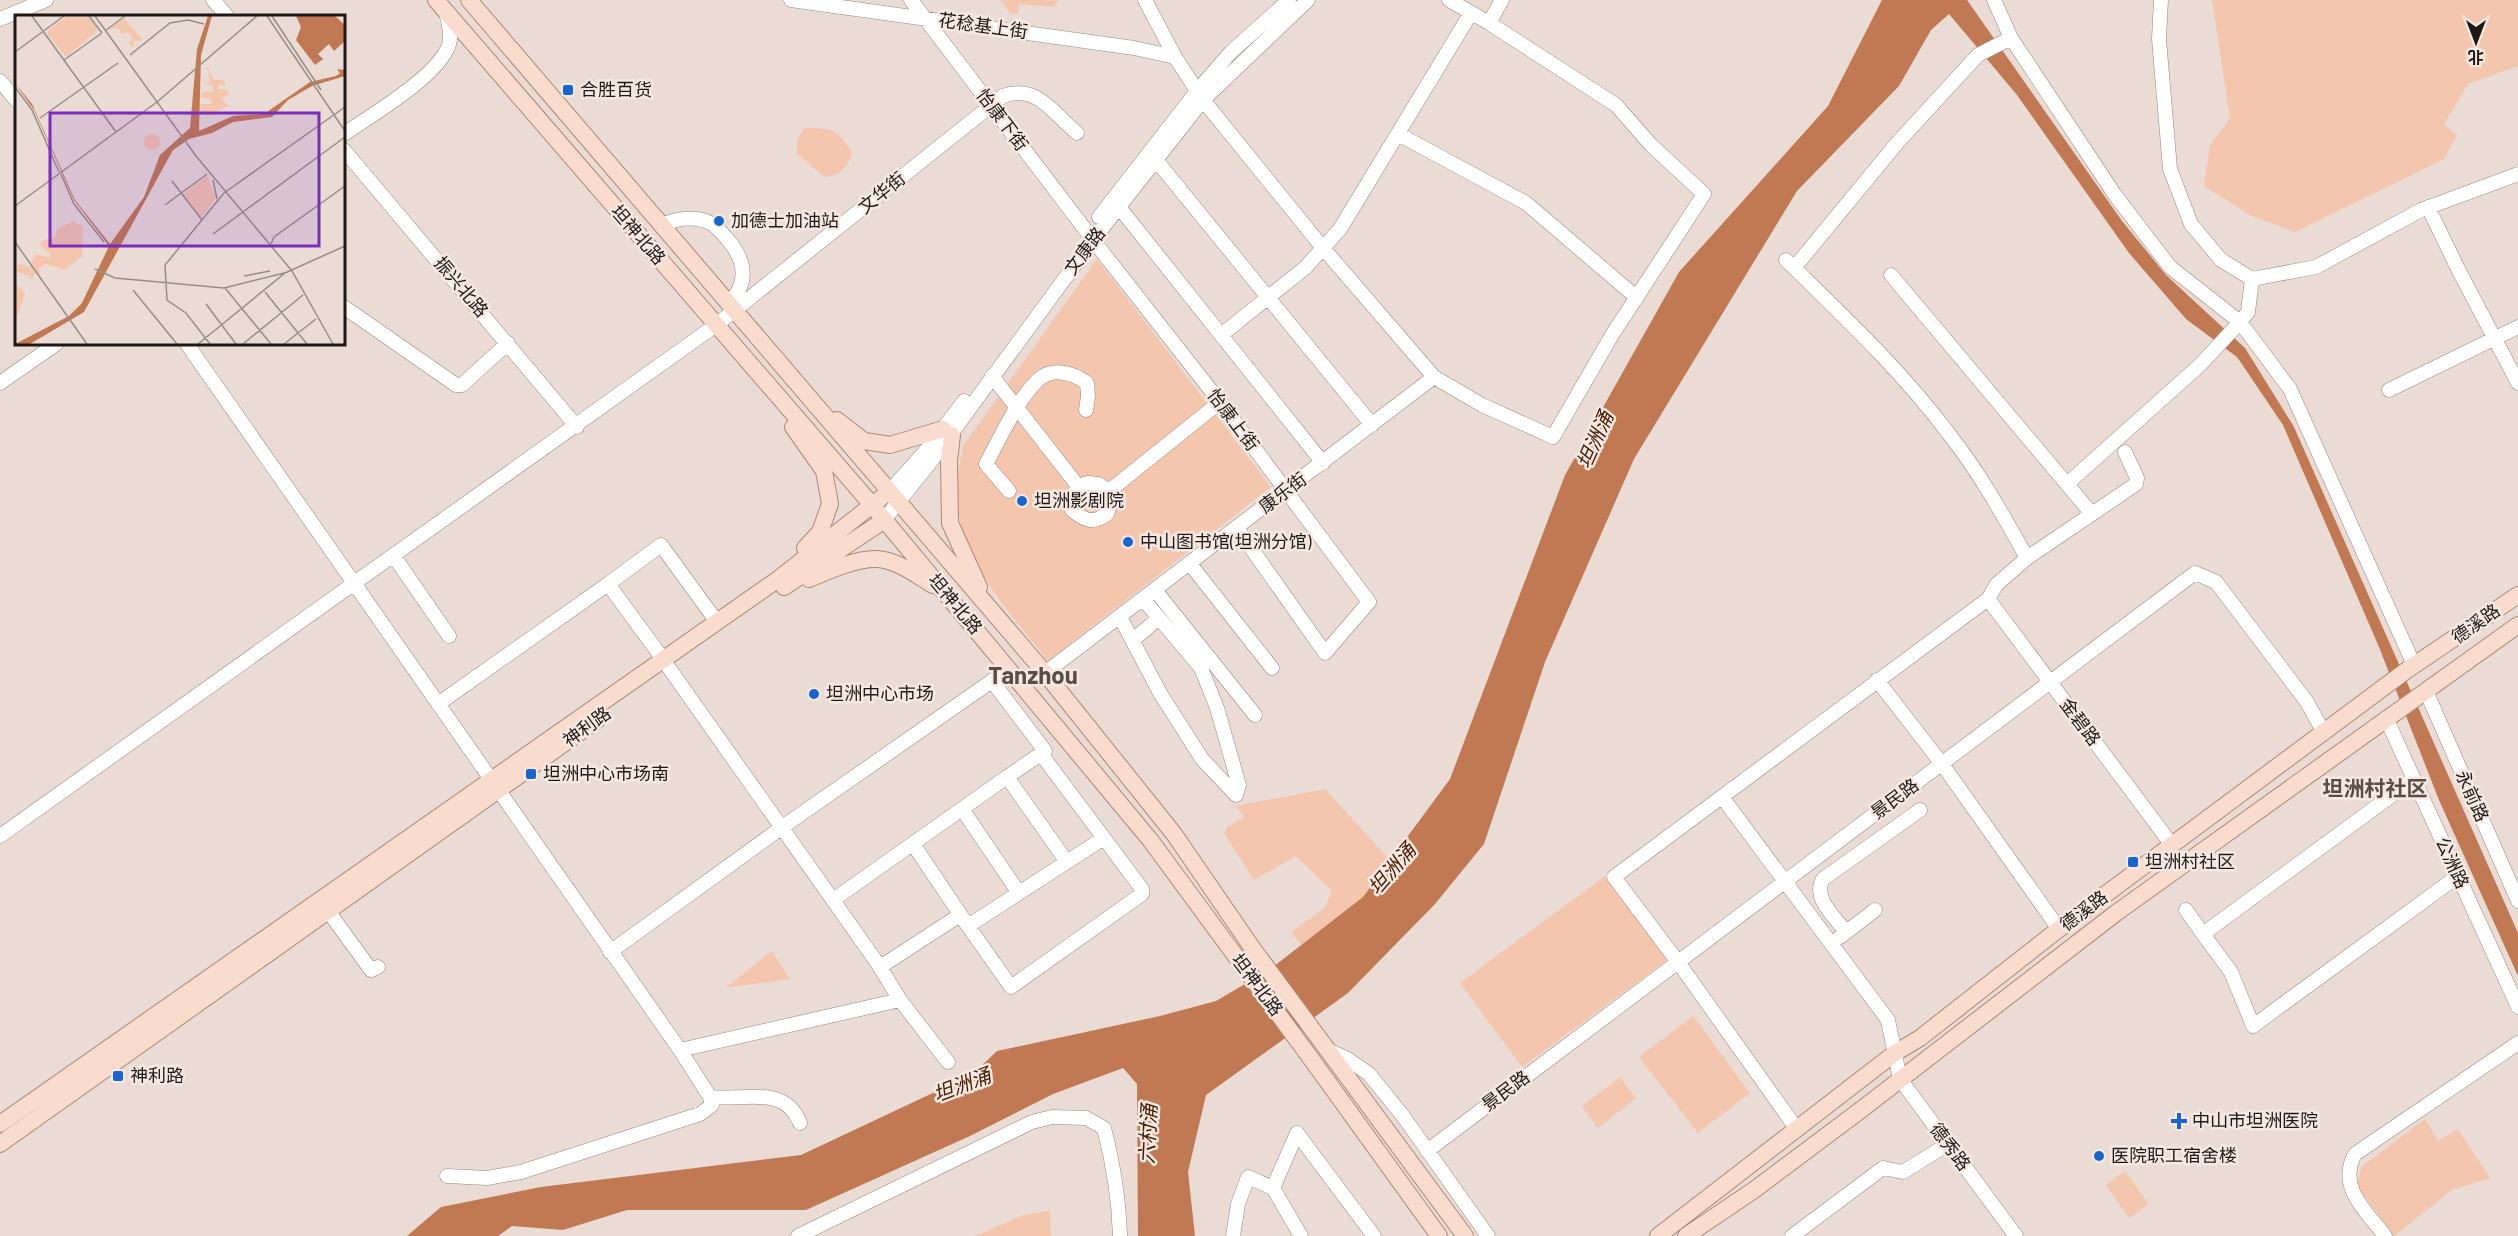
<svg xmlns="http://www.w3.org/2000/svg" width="2518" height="1236" font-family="Barlow,'Noto Sans SC',sans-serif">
<rect width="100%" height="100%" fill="#eadcd5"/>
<path fill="#f5c6ae" d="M1000,0H1059L1053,7L1019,4L1018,13L1011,14Z
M2212,0H2518V66L2468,84L2444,124L2457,135L2444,159L2295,232L2250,215L2204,186L2210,145L2230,119Z
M804,128C832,128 838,128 852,153C848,168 841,175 825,177L797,154V141Z
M1097,259L1271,487L1048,661C1013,617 971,572 959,516C954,493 959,469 963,446Z
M1325,789L1390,860L1363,897L1301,945L1291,932L1325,908L1332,891L1296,856L1254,880L1224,833L1227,827L1244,817L1236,806Z
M1605,876L1667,960L1522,1067L1460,983Z
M772,951L790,979L725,988Z
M1693,1016L1750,1093L1698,1133L1639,1057Z
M1620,1077L1636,1098L1598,1128L1582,1106Z
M2425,1119L2438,1141L2458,1129L2490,1178L2452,1190L2394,1236L2357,1186L2361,1167Z
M2125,1171L2149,1204L2129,1218L2106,1185Z
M1050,1210L1051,1236H975L1024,1215Z"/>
<path fill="#c17953" d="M1882,0H1967L2122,221L2166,275L2245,348L2294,427L2518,933V976L2439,800L2379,647L2283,425L2237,357L2186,319L2129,253L2017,95L1949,14L1931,30L1899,86L1797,191L1634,459L1545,662L1484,844L1435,904L1348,993L1206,1095L1188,1172L1195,1236H1138L1137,1084L1123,1068L1053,1094L970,1136L806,1210H627L563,1230L512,1226L498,1236H407L441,1207L541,1187L801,1155L954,1083L956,1090L997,1051L1160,1016L1216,1001L1269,970L1363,897L1450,779L1565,475L1679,272L1828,106Z"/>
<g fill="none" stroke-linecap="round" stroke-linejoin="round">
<defs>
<path id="minor" d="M213,0L227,16
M791,0L1134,48L1175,57
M911,0L1093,240L1220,402L1369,602L1325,653L1237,528
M1145,0L1175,57L1203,100L1323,248L1434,377L1482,405L1553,437L1612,335L1704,194L1651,145L1616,105L1489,23L1449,0
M1994,0L2011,38L2115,195L2170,267L2240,322L2290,389L2414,665
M2161,0L2159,39L2170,169L2191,224L2221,260L2252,279L2316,267L2421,210L2518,174
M0,19L46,0
M1489,23L1502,0
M0,81L16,100
M344,134C370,116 446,72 450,40C451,31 448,21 446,12
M1398,134L1526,203L1636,297
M344,150L577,427
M1156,160L1372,425
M1119,207L1323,463
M2428,207L2458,269L2518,383
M1099,217L1197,91L1231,52L1289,0
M661,225C676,219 696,215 712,224C718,228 724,235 729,241C746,262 749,284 728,304
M1786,260C1843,316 1901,370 1949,434C1979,472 2003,515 2027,558L1997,584L1988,599L1614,877L1678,962L1796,1128
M1794,268L1898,142L1978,55L2011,38
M1891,275L2092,514
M344,307L456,385H462L508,343
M1221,335L1305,268L1340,229L1471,13
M187,344L680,1050L900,1000
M992,376L1078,486
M0,383L56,344
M2389,390L2518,327
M1088,483L1098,484L1109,491L1111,502L1107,514C1093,524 1085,521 1072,510L1073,496L1078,486Z
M2067,484L2200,365L2240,322L2248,312L2252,279
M1009,491L986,464C999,440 1018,398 1039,379C1054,367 1073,373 1087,383L1088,396L1086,410
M1109,491L1220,402
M889,492L930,446L964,401
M883,521L929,464L1093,240L1203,100L1308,0
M393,555L449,636
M2027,558L2136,484L2137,478L2125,452
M1190,564L1272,668
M1155,590L1255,715
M1988,599L2172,845
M1120,617L1160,693L1202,759L1236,795L1239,785L1217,708L1201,668L1143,599
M1133,640L1159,618
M663,659L608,584L661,545L717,622
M669,668L878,964L900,1000L948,1062
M1045,673L1434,377
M1877,680L1942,764L2059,929
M992,681L1045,751L1007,777L1067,862
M2426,691L2518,901
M438,704L608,584
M2386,718L2518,1007
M1722,797L1888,1020L1900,1079L2016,1236
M962,809L1019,893
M0,836L716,325L1003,96C1039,84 1053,114 1077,133
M913,844L968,926L1104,838
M833,900L1007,777
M2186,910L2203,934L2414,779
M328,911L371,970L378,967
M968,926L1011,987L1142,894V889L1041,754
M1846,932C1835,917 1812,898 1823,879L1920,810
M2203,934L2231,972L2253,1026L2458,876
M1840,937L1875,910
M610,952L781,828L1009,669
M880,967L960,915
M680,1050L710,1097C744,1101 785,1084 800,1123
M1327,1050L1346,1058L1369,1074L1403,1116L1488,1236
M1427,1151L2195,573L2216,582L2307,702L2324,733
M447,1176L487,1178L521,1172L700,1114L712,1105L710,1097
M1273,1188L1301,1236
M798,1236L1032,1122L1052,1117L1086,1118L1104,1128C1113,1163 1119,1200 1120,1236
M1233,1236L1238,1204L1248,1177L1273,1188L1297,1133L1374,1236
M1792,1236L1883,1168L1903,1172L1948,1144
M2385,1236C2366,1211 2337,1187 2355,1154L2518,1043"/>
<path id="major" d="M436,0L872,505L1151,841L1312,1060L1439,1236
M469,0L1045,673L1174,834L1253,949L1465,1236
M837,420L864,441L890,445L943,429
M793,427L824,471L830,504L820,532L805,548
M952,435L949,461L950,523L979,587
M809,579C828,571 857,558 877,559C897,560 916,575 933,585
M784,587L883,521
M0,1124L777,580L881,498
M0,1144L597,720
M1658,1236L1895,1053L1920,1038L2059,929L2407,670L2518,595
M1686,1236L1754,1190L1862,1109L2116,913L2518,625"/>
</defs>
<use href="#minor" stroke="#958882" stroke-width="15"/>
<use href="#major" stroke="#ab8878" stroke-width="18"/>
<use href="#minor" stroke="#fff" stroke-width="14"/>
<use href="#major" stroke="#fadcce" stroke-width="16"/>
</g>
<g fill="#1765cf" stroke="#f7e9e2" stroke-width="2">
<rect x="562" y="84" width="12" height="12" rx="3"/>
<circle cx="719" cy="221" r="6"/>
<circle cx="1022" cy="501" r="6"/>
<circle cx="1128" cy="542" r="6"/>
<circle cx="814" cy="694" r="6"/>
<rect x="525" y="768" width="12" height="12" rx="3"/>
<rect x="2127" y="856" width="12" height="12" rx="3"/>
<rect x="112" y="1070" width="12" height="12" rx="3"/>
<path d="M2176 1112h6v6h6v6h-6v6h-6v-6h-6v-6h6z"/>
<circle cx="2099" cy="1156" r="6"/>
</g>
<g text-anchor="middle" stroke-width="5" stroke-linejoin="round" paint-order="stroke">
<g font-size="18" fill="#1d1816" stroke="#f7e9e2">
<text transform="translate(983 26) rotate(8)" y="6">花稔基上街</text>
<text transform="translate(1002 120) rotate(53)" y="6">怡康下街</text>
<text transform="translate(882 193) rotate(-39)" y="6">文华街</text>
<text transform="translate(638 235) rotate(49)" y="6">坦神北路</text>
<text transform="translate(1085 251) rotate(-53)" y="6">文康路</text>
<text transform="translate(461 287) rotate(50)" y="6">振兴北路</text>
<text transform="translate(1233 420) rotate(53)" y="6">怡康上街</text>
<text transform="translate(1283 493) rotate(-37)" y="6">康乐街</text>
<text transform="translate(955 604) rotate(50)" y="6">坦神北路</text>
<text transform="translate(2476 624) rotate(-35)" y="6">德溪路</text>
<text transform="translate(2080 722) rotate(53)" y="6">金碧路</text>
<text transform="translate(587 727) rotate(-36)" y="6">神利路</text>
<text transform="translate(2472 796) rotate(66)" y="6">永前路</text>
<text transform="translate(1895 799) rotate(-37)" y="6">景民路</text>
<text transform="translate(2452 863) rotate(65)" y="6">公洲路</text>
<text transform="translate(2084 911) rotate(-37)" y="6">德溪路</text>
<text transform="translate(1257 985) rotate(53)" y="6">坦神北路</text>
<text transform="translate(1506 1091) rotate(-37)" y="6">景民路</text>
<text transform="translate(1950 1147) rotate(53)" y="6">德秀路</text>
</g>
<g font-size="18" fill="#1d1816" stroke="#f7e9e2" text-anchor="start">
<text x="580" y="96">合胜百货</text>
<text x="731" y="227">加德士加油站</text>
<text x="1034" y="507">坦洲影剧院</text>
<text x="1140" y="548">中山图书馆(坦洲分馆)</text>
<text x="826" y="700">坦洲中心市场</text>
<text x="543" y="780">坦洲中心市场南</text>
<text x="2145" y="868">坦洲村社区</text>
<text x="130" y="1082">神利路</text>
<text x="2192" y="1127">中山市坦洲医院</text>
<text x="2111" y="1162">医院职工宿舍楼</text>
</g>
<g font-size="20" font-style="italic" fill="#471a00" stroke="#f7e9e2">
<text transform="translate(1595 440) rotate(-66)" y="7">坦洲涌</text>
<text transform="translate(1392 869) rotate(-49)" y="7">坦洲涌</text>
<text transform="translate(962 1085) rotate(-21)" y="7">坦洲涌</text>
<text transform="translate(1148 1134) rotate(-87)" y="7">六村涌</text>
</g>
<g font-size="21" font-weight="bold" fill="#584d47" stroke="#f7e9e2">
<text x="2375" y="796">坦洲村社区</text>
</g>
<g font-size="24" font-weight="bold" fill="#584d47" stroke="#f7e9e2">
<text x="1033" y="684">Tanzhou</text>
</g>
</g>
<g transform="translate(15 15)">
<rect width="330" height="330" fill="#eadcd5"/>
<path d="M52,1H73L83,15L51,42L31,17ZM109,3L128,25L119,26V33L113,28L118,24L113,17L107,20L103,13L95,14ZM192,51L199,65H208L211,70H203V74L212,75L214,80L206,83L214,91L192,101L191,97H185L186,89H196V84L186,83L187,77H198V71L189,68L195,66ZM129 127a8 8 0 1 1 16 0a8 8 0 1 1-16 0ZM192,160L201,183L186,203L168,179ZM58,206L68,211L67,242L49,255L31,249L23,254L26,260L19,258L17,267L15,261L2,257L3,249L14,252L21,239L35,243V238L25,231L27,226L40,222L42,214ZM0,268L10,278L3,300H0Z" fill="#f5c6ae"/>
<path d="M193,1H197L186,40L184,116L218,101L249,99L295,67L321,61L325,58L322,54L330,55V61L297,71L273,85L257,102L218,107L197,118L174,124L158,135L69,297L15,329H0L54,301L67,288L94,231L59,185L19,95L0,68L17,89L60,185L95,229L129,182L145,140L175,113L182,34ZM281,1H320L330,10V26L319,36L314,29L303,39L308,44L300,50L281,25L286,12Z" fill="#c17953"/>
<path fill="none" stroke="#988e89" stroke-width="1.5" d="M17,1L101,117M74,1L87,18M80,1L181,141L277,256L318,329M252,1L330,116M257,1L306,75M90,16L110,1M0,37L49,1M115,40L155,8L173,5L189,9M49,45L87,18M0,72L17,95L44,157M25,103L103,48M46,159L59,189L89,227M198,165L202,184M157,166L187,205M209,178L330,92M150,190L192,159M0,191L142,87L242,1M198,219L330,122M0,227L72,329M256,229L259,222L330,171M80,254L100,263L209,273L269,258M229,261L255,256M210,273L256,329M118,275L162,329M250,277L292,329M191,289L221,329M183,329L270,258L330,231M195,329L171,298L152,285L150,250L209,178M228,329L288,280M269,329L301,304"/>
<path fill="#7b2cbf" fill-opacity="0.15" stroke="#7b2cbf" stroke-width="3" d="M35,98H304V231H35Z"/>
<rect width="330" height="330" fill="none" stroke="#1d1816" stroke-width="3"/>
</g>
<g transform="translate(2476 42) rotate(180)" stroke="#f7e9e2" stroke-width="4.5" paint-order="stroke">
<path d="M0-4.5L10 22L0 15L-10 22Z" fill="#1d1816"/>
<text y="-9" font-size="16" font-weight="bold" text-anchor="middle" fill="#1d1816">北</text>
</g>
</svg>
